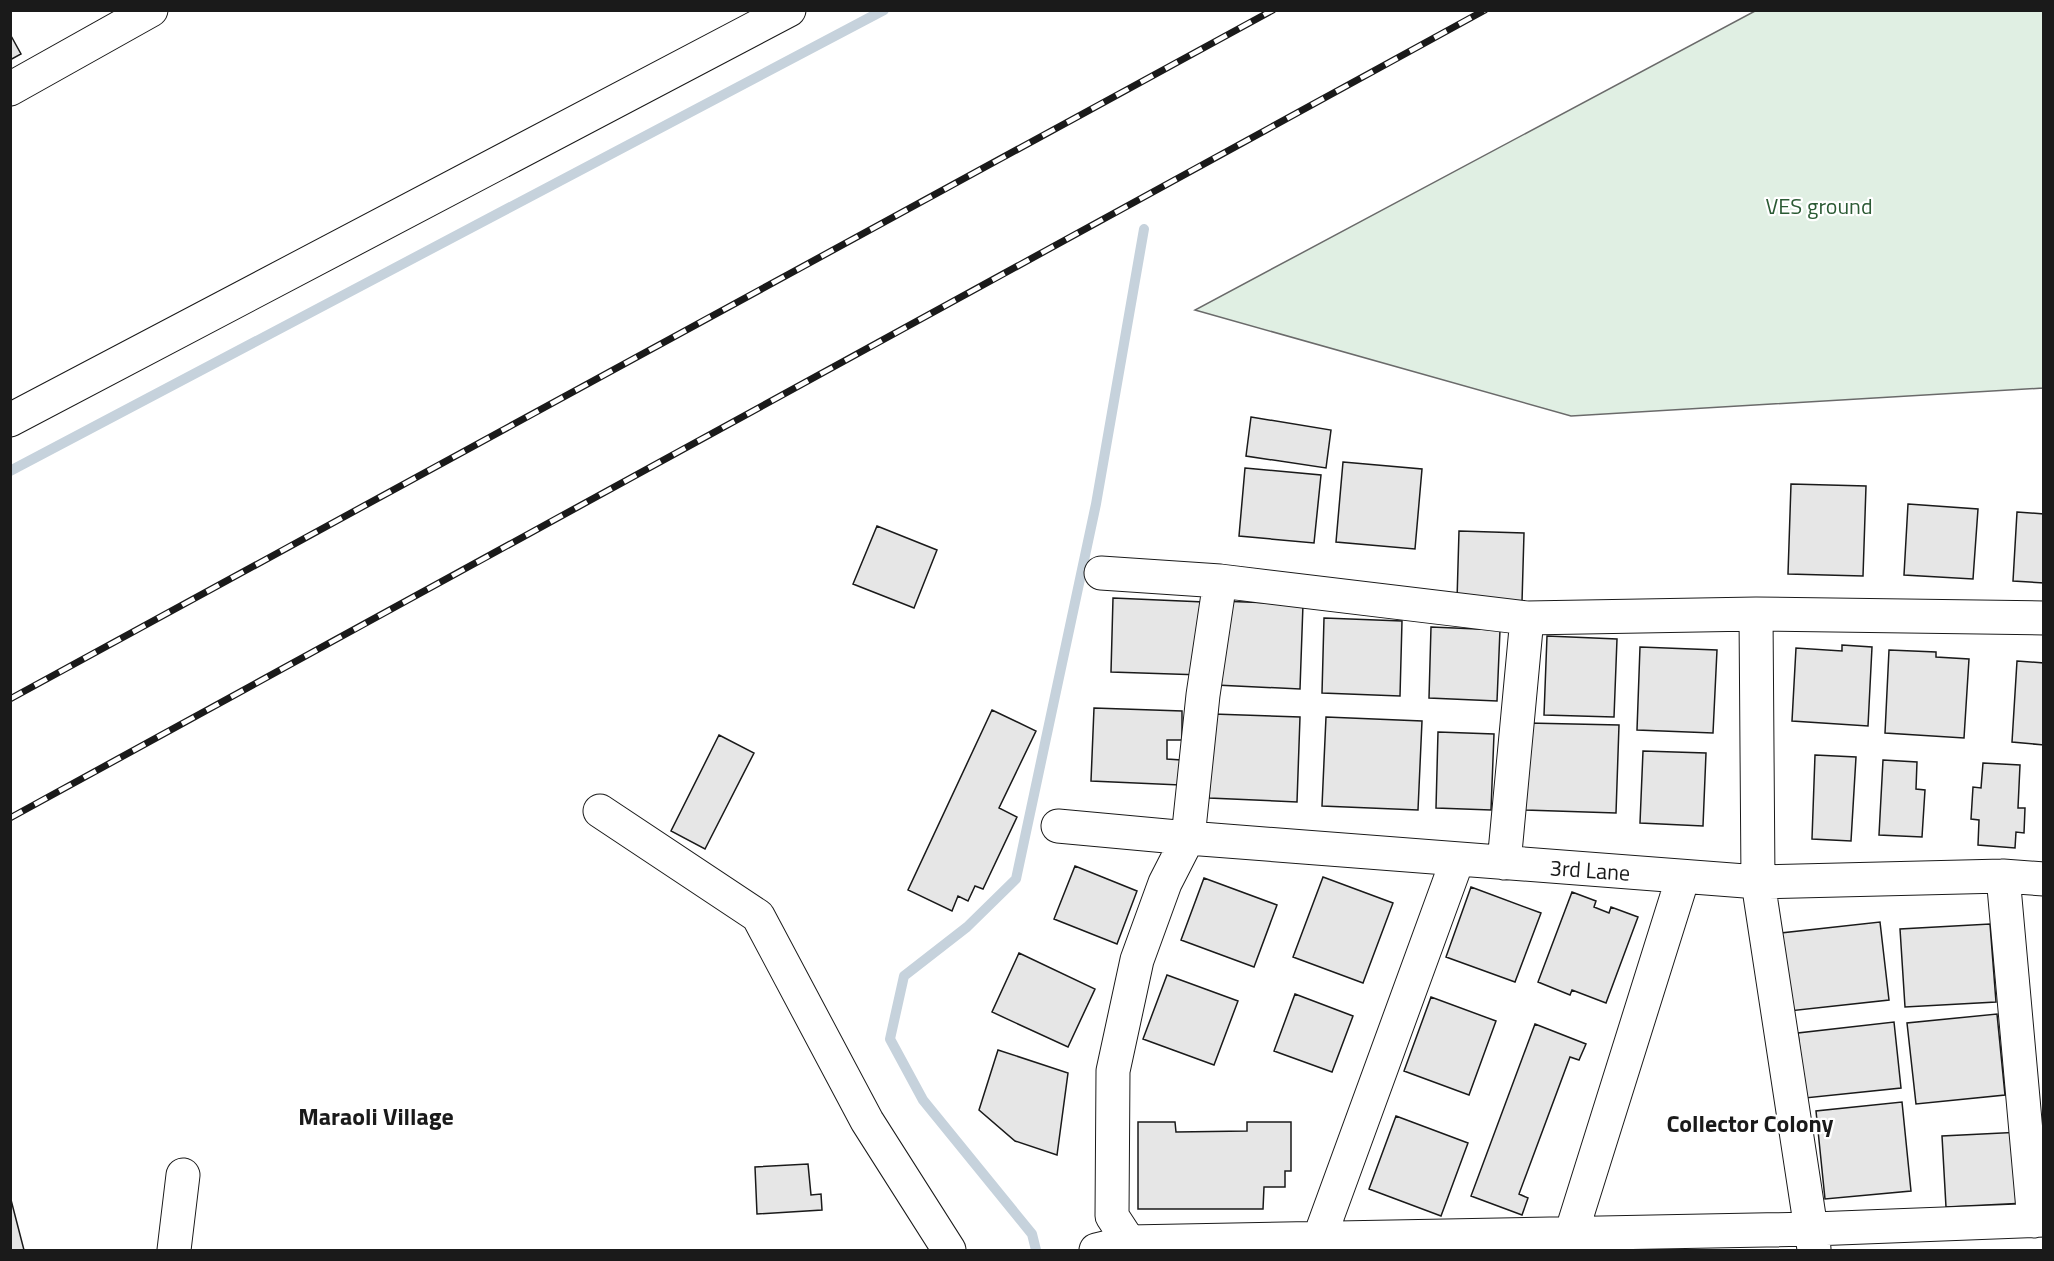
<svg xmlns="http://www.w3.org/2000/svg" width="2054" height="1261" font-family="'Titillium Web',sans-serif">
<rect width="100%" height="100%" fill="#fff"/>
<path fill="#e0efe3" stroke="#6a6a6a" stroke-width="1.5" d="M1755,11H2043V388L1571,416L1195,310Z"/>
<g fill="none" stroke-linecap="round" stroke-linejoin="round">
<path stroke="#c6d2dc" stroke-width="10" d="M10,471L884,10
M1036,1250L1032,1234L923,1100L890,1039L904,976L967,927L1016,879L1096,504L1144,229"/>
</g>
<path fill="#e6e6e6" stroke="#1a1a1a" stroke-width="1.5" d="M10,34L21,54L10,60Z
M1251,417L1331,430L1326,468L1246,456Z
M1343,462L1422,469L1415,549L1336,542Z
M1245,468L1321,475L1314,543L1239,536Z
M1791,484L1866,486L1863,576L1788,574Z
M1908,504L1978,509L1973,579L1904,575Z
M2017,512L2044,514V583L2013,581Z
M877,526L937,550L914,608L853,584Z
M1459,531L1524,533L1522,602L1457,600Z
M1113,598L1204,602L1202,675L1111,672Z
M1219,601L1303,604L1300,689L1216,685Z
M1324,618L1402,621L1400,696L1322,693Z
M1431,627L1500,630L1497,701L1429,698Z
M1547,636L1617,639L1614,717L1544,715Z
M1842,645L1872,647L1868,726L1792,721L1796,648L1842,651Z
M1640,647L1717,650L1713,733L1637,730Z
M1889,650L1936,652V657L1969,659L1964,738L1885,733Z
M2017,661L2044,663V745L2012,742Z
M1094,708L1182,711V740H1167V759L1181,760L1180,785L1091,781Z
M992,710L1036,731L999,808L1017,817L983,889L975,886L968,901L958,896L952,911L908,890Z
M1213,714L1300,717L1297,802L1209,798Z
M1326,717L1422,721L1418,810L1322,806Z
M1527,723L1619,725L1616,813L1525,810Z
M1438,732L1494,734L1491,810L1436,808Z
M719,735L754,753L705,849L671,831Z
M1643,751L1706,753L1703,826L1640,823Z
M1815,755L1856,757L1851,841L1812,839Z
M1883,760L1917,762L1916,789L1925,790L1922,837L1879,835Z
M1983,763L2020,765L2018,808H2025L2024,833L2016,832L2015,848L1978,845L1979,820L1971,819L1973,787L1981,788Z
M1075,866L1137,891L1117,944L1054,919Z
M1323,877L1393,903L1363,983L1293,957Z
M1204,878L1277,905L1254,967L1181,940Z
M1471,887L1541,913L1515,982L1446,957Z
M1572,892L1596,901L1594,907L1609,913L1611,907L1638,917L1606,1003L1572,990L1570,995L1538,982Z
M1880,922L1889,1000L1789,1011L1781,933Z
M1990,924L1996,1002L1905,1007L1900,929Z
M1019,953L1095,989L1068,1047L992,1012Z
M1167,975L1238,1001L1214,1065L1143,1039Z
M1295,994L1353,1016L1332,1072L1274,1051Z
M1431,997L1496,1021L1469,1095L1404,1071Z
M1997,1014L2005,1095L1916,1104L1907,1023Z
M1894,1022L1901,1088L1805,1098L1798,1033Z
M1535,1024L1586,1044L1579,1060L1570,1057L1519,1194L1528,1198L1522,1215L1471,1196Z
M998,1050L1068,1073L1057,1155L1015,1141L979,1110Z
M1902,1102L1911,1191L1825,1199L1816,1111Z
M1396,1116L1468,1143L1441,1216L1369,1189Z
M1138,1122H1175L1176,1132L1247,1131V1122H1291V1171H1285V1187H1264L1263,1209H1138Z
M2022,1132L2026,1203L1946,1207L1942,1136Z
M808,1164L811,1195L821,1194L822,1210L757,1214L755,1167Z
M10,1196L24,1250H10Z"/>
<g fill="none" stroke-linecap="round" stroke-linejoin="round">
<defs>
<path id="minor" d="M10,89L151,10
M10,420L789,10
M1101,573L1220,581L1527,618L1756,614L2044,618
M1756,614L1758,882L1814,1249
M600,811L758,916L867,1121L949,1250
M1058,826L1188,838L1203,695L1220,581
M1504,863L1527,618
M2003,876L2034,1221
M2044,879L2003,876L1758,882L1188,838L1165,883L1137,960L1113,1071L1112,1216L1129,1242L1813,1229L2044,1220
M1571,1234L1683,877
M1319,1239L1457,861
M174,1250L183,1175
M1096,1250L1129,1242"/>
</defs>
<use href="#minor" stroke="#1a1a1a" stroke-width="35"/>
<use href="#minor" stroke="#fff" stroke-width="33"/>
<defs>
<path id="rail" d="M10,699L1273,10
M10,818L1485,10"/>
</defs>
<use href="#rail" stroke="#1a1a1a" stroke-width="7"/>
<use href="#rail" stroke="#fff" stroke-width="4.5" stroke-dasharray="14" stroke-linecap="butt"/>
</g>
<g text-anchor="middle" stroke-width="4.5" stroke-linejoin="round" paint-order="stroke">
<g font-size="22" fill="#2b5a34" stroke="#fff">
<text x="1819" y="214">VES ground</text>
</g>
<g font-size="22" fill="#1a1a1a" stroke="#fff">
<text transform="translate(1590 870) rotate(4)" y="8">3rd Lane</text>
</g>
<g font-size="24" font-weight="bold" fill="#1a1a1a" stroke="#fff">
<text x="376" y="1125">Maraoli Village</text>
<text x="1750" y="1132">Collector Colony</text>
</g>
</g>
<rect width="2054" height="1261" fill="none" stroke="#1a1a1a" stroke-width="24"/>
</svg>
